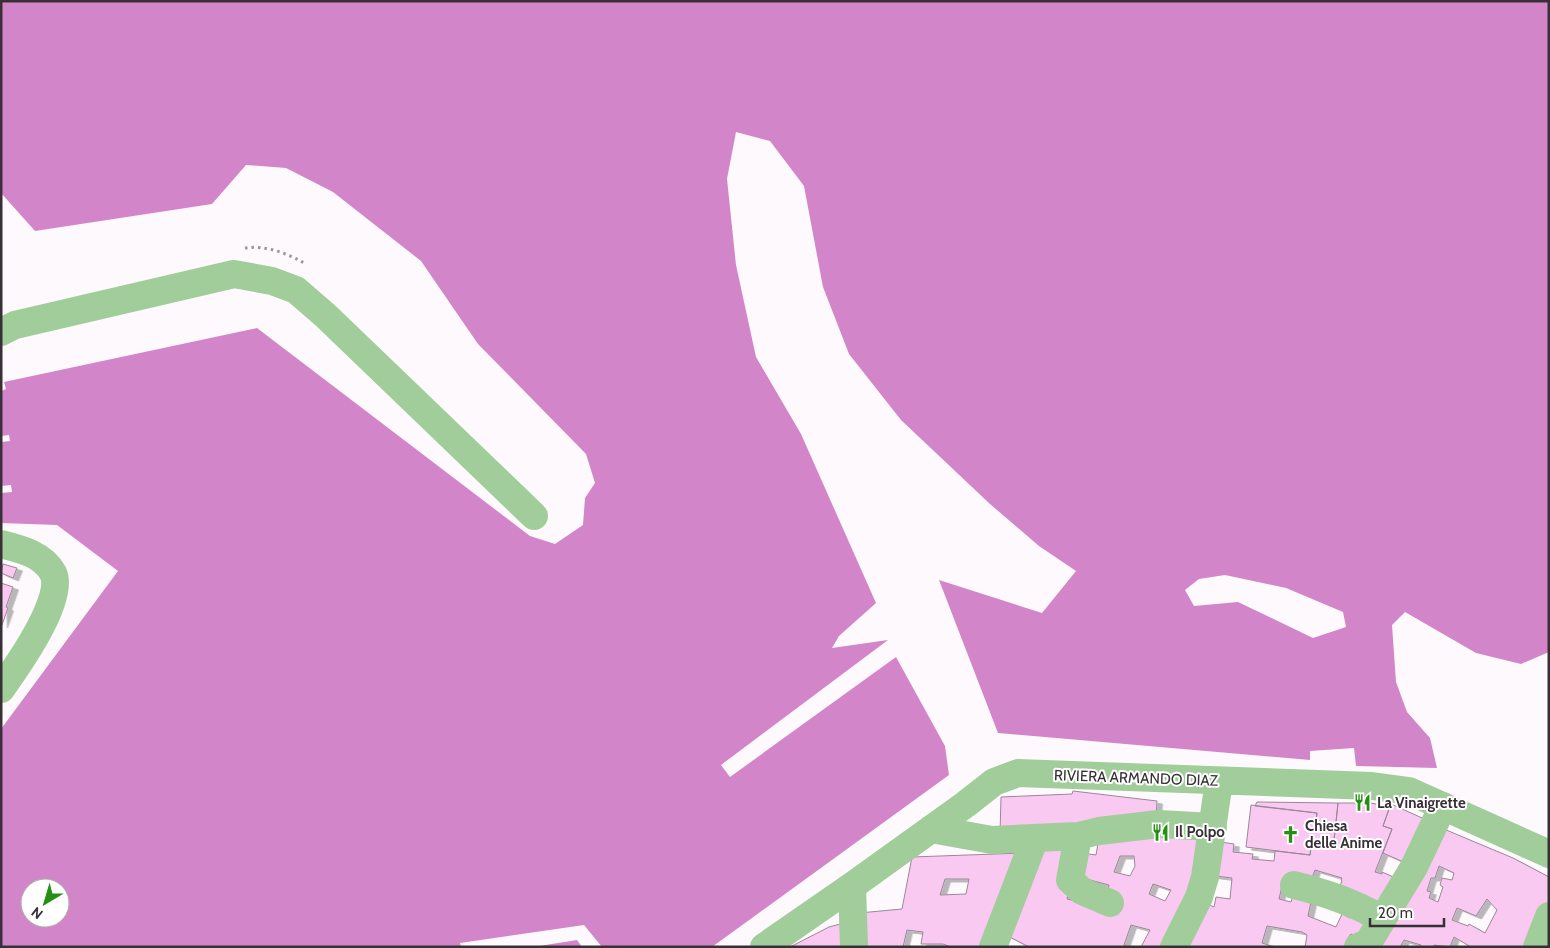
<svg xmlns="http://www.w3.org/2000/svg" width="1550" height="948" font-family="Cabin,sans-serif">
<defs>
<filter id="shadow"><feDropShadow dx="5.5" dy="3" stdDeviation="0" flood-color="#0004"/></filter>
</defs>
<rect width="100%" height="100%" fill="#fef9fd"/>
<path fill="#d286c9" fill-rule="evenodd" d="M1,1H1549V652L1521,664L1476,653L1405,612L1392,625L1396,682L1407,712L1430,738L1437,768L1356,766L1354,748L1310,751V760L998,733L939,580L1042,613L1076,571L1039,546L990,504L901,420L849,354L823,287L804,186L770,141L736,132L727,179L736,265L756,357L801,434L876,603L839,636L832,648L888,640L721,765L730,777L896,657L945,746L949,775L712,947H602L584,925L460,943L461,947H1V729L118,571L57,525L1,523V493L12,492L11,485L1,486V442L10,441L9,435L1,436V391L6,389L4,382L257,328L530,536L555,544L583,525L585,498L595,483L586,454L478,344L421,261L333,192L286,168L246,165L212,204L35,231L1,193ZM1225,575L1286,588L1343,612L1346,627L1313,638L1238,602L1194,606L1185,590L1199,579ZM30,888H60V918H30Z
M577,940L582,947H533Z"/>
<path fill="#f9c9f2" stroke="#9b8798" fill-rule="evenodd" filter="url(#shadow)" d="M3,564L17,568L13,578L1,573Z
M1,583L13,587L6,607L8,608L2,625Z
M1073,791L1157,801L1156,817L1000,834L1001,797L1072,794Z
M1257,802L1338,803L1336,823L1316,821L1317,813L1255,806Z
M1338,803H1370L1390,806L1383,826L1392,829L1375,872L1382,874V872L1398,879L1380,910L1339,888L1342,881L1341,880L1342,878L1315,870L1312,878L1284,877L1279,899L1291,902L1294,893L1312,897L1308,916L1336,927L1342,914L1350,918L1352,913L1370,921L1361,939L1351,934L1348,938L1350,939L1347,947H1305L1307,935L1302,932L1267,926L1262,943L1275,947H1179L1201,901L1214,907L1216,897L1230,899L1232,878L1208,875L1214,841L1234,844L1233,852L1253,854L1252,859L1274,861L1275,851L1310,855L1311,847L1333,849Z
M1391,804L1431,822L1408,864L1383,853L1392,829L1383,826Z
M1251,805L1317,813L1316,821L1336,823L1333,849L1311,847L1310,855L1246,847Z
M1439,827L1513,858L1549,877V903L1531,947H1471L1454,937L1450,947L1434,945V947H1421V945L1404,940L1400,947H1380ZM1439,866L1454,873L1452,880L1442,878L1440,885L1443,887L1438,902L1429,898L1431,892L1427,891L1431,878H1435ZM1487,899L1497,910L1485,933L1469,924L1468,926L1452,920L1457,908L1476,916Z
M1208,832L1169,947H1141L1150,930L1131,925L1124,945L1129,947H1029L1004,934L1044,843L1072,847L1070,885L1067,899L1115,910L1106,897L1109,885L1075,876L1082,853L1096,855L1099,837ZM1120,856H1134L1135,866L1130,876L1114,872ZM1153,884L1171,890L1165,901L1149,894Z
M1023,853L989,947H951L943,944H921L923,932L907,930L903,947H859V913L902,909L912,857ZM945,879H969L966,894L940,895Z
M844,923L849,947H790L829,927Z"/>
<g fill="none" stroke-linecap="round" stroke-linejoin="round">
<path stroke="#9d969c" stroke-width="3" stroke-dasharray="2.5 4" stroke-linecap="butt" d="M245,248C265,245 287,253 304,263"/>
<path stroke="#a1cd9a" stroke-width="28" d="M1,332L15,325L234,274L272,281L296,290L326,316L534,516
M1,544C20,549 43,554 53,573C66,598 16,668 1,689
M931,829L992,840L1078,836L1099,831L1159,824L1213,827
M1078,836L1070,880L1082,891L1110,903
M1294,885C1326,893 1353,902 1382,919
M852,886L854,947
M764,947L852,886L966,804L994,782L1018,773L1372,786L1409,791L1549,854
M993,947L1035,838
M1174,947L1199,897L1205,877L1219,781
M1358,947L1368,943L1414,867L1443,806
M1537,947L1549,916"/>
</g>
<defs>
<symbol id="restaurant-bare" viewBox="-9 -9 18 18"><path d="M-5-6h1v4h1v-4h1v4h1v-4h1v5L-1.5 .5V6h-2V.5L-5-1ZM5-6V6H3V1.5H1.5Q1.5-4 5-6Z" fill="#248f12" stroke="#fff" stroke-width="2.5" paint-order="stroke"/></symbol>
<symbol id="church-bare" viewBox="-9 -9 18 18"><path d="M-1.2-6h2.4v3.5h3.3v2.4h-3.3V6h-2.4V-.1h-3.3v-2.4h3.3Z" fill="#248f12" stroke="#fff" stroke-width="2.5" paint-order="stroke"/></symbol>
</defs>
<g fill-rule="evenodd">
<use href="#restaurant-bare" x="1350" y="790" width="25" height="25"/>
<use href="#restaurant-bare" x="1148" y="820" width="25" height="25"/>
<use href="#church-bare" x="1278" y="822" width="25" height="25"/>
</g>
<g text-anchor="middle" stroke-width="4" stroke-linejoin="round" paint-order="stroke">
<g font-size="15" fill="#383037" stroke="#fff">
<text transform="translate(1136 778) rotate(2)" y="5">RIVIERA ARMANDO DIAZ</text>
</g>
<g font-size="15" font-weight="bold" fill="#383037" stroke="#fff" text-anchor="start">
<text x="1377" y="808">La Vinaigrette</text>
<text x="1305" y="831">Chiesa<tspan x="1305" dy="17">delle Anime</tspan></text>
<text x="1175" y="837">Il Polpo</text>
</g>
</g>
<rect width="1550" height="948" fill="none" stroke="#383037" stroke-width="5"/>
<g transform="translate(45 903) rotate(218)"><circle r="24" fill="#ffffff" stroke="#afacaf"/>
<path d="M0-4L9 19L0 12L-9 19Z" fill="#248f12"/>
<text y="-8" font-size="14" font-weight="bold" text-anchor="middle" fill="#383037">N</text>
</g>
<path d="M1370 918v8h74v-8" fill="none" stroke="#383037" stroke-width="2.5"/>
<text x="1378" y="918" font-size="15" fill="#383037" stroke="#ffffff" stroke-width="4" paint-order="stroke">20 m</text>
</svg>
